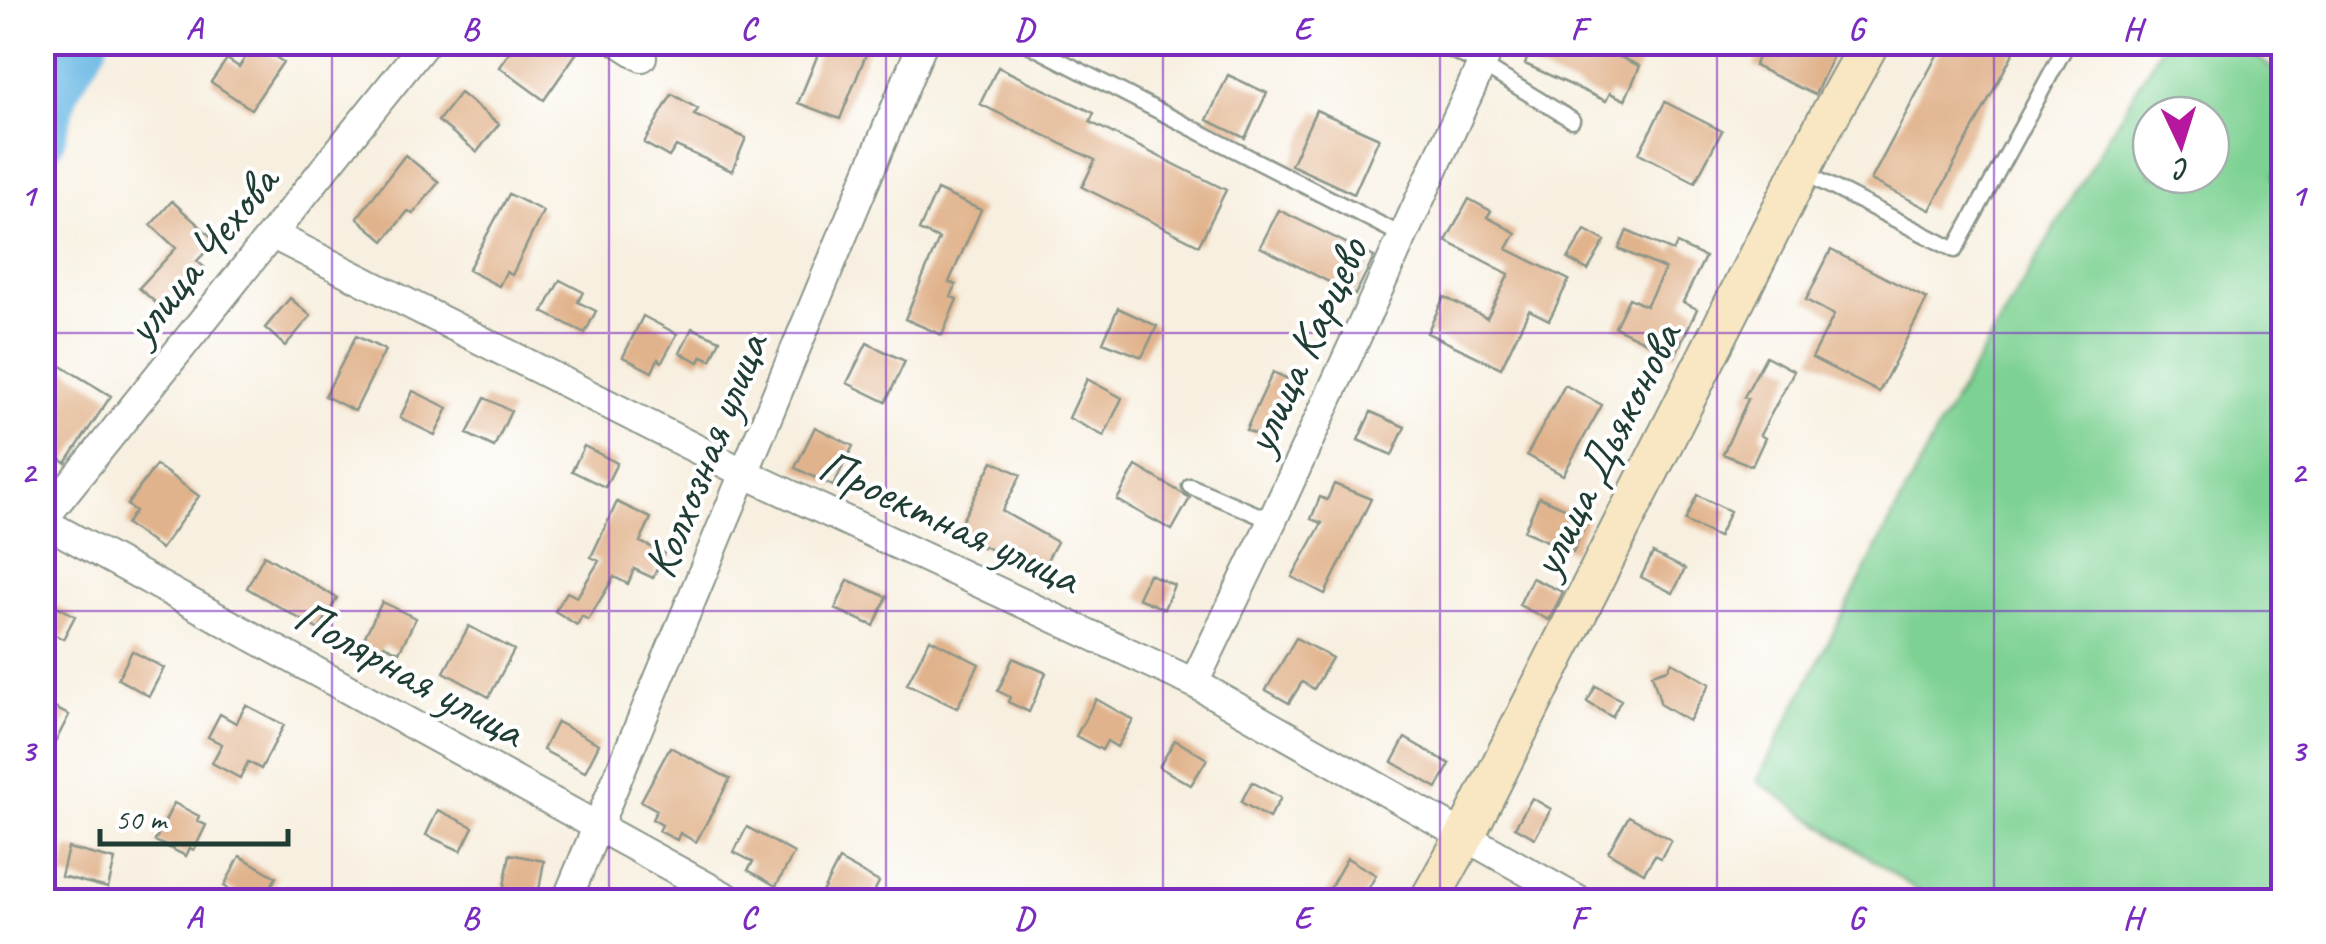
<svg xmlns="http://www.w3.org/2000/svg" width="2326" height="944" font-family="Caveat,sans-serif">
<rect width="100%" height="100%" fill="#fff"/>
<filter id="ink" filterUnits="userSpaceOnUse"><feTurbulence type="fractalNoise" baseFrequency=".01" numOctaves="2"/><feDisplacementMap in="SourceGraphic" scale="20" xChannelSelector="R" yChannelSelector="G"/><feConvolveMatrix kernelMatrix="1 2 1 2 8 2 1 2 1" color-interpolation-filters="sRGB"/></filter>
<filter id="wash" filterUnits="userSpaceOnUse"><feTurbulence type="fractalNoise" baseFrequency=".0048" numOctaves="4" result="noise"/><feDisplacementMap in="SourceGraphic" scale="40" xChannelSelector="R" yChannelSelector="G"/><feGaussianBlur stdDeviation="2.25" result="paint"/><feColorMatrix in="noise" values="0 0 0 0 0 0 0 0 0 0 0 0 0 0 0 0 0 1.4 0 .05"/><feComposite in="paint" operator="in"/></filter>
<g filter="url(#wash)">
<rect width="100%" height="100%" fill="#f7efdf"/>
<path fill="#7dd193" stroke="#4e8764" stroke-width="2.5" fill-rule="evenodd" d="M2163,43H2238L2283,76V159L2273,178L2284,186L2283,901H1933L1757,781L1940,425ZM2151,115H2211V175H2151Z"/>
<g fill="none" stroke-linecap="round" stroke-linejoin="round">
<path stroke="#6cb9e5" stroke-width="45" d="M42,140L58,86L86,42"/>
</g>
<g id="blocks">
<path fill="#e1b38c" d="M517,42H565L578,51L544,100L499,67Z
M823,42H871L840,119L798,103Z
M1534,42H1587L1640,66L1625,100L1610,93L1606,101L1525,64Z
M1765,42H1839L1815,95L1754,66Z
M1944,42H2019L1930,210L1871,180Z
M255,43L283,62L251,109L211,82L227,59L239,67Z
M998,67L1094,113L1090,122L1226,190L1199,245L1082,187L1095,160L980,104Z
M1228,75L1267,93L1245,138L1207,120Z
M460,93L499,124L477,152L438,121Z
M672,94L698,109L694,115L746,138L732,171L676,146L669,157L644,143Z
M1665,102L1722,131L1695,182L1639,153Z
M1316,110L1379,138L1354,194L1291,165Z
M405,155L439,182L413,214L408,211L384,241L357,218Z
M937,190L981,210L949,282L956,285L951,297L957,299L942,335L905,319L939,239L919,230Z
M509,194L543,211L512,275L506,272L499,286L468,270Z
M1469,199L1491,211L1487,217L1516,233L1507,249L1569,280L1549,320L1529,310L1501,368L1427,333L1444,297L1487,318L1509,274L1446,241Z
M172,201L216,241L197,261L204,267L165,311L139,288L176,248L151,225Z
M1279,210L1374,257L1355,295L1260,247Z
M1585,230L1605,241L1588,270L1568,259Z
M1627,231L1673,251L1677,244L1705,257L1683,302L1697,309L1675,356L1615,327L1629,298L1646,306L1665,269L1619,249Z
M1831,250L1927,299L1879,392L1812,358L1834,315L1806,300Z
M560,280L583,292L578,302L596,311L585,333L543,312Z
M290,298L311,316L285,346L265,328Z
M1118,308L1157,326L1142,357L1103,342Z
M643,316L677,334L662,362L658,359L652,372L623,357Z
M692,328L720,340L711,360L702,356L699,362L680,353Z
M356,336L385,350L355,411L325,396Z
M867,343L905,361L886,402L847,383Z
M1766,356L1794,371L1760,435L1765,438L1752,466L1723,454L1748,399L1744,397Z
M58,364L111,396L66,463L42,448V389Z
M1273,372L1299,384L1271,442L1246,430Z
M1087,379L1122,398L1104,436L1069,418Z
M1565,385L1602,405L1563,475L1527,455Z
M413,391L448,408L435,435L400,418Z
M485,398L511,411L494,447L467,434Z
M1371,412L1405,427L1392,455L1358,440Z
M815,427L853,446L833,486L795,468Z
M584,446L617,463L605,487L572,471Z
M993,461L1021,475L1002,511L1057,542L1038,576L984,546L983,548L955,534Z
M156,465L199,496L161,549L126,524L135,511L127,505Z
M1136,466L1190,498L1172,530L1117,500Z
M1334,484L1371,499L1325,594L1292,577L1322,523L1311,519L1320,497L1327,500Z
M1697,495L1730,511L1718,537L1685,521Z
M1539,497L1588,518L1573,552L1524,531Z
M617,502L651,518L640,542L664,553L653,578L634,569L628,584L614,577L588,620L582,616L577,625L555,611L567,592L577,597L599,561L591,557Z
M1653,553L1685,569L1673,593L1641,577Z
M264,555L337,598L319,630L247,588Z
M1149,574L1174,585L1164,609L1138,598Z
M1532,578L1563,592L1549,620L1519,605Z
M848,580L887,597L874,626L835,609Z
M42,598L75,616L63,639L42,628Z
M382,602L416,618L399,652L384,645L379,653L361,644Z
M469,626L514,650L489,697L444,672Z
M1296,638L1332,658L1314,689L1302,682L1289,703L1266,690Z
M930,639L979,664L957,708L907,684Z
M132,651L164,668L149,696L118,679Z
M1013,658L1046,673L1029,712L1008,702L1010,697L998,691Z
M1672,662L1710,684L1689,721L1661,705L1652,674L1668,669Z
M1596,686L1621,700L1612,717L1587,702Z
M1096,699L1133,720L1117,747L1107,741L1102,750L1076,736Z
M42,702L69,715L42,768Z
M246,705L284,725L261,769L248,762L240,778L212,763L222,744L208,737L220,714L236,723Z
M557,722L599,744L585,772L543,750Z
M1405,738L1450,764L1437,788L1392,762Z
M1175,740L1207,759L1191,785L1159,767Z
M670,747L730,779L696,842L680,833L677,840L659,831L662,825L652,819L657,810L641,801Z
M1252,782L1281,798L1269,818L1241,802Z
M1532,798L1551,809L1535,838L1515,827Z
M174,803L199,816L197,821L206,825L194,850L190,848L186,856L155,841Z
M438,810L473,827L461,851L426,835Z
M1629,816L1671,840L1661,858L1655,855L1644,873L1608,852Z
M747,827L794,853L776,886L748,870L753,862L734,852Z
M68,848L115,860L108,888L61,876Z
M510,854L544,861L537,902H501Z
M240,856L276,877L263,902H252L224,886Z
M1347,858L1376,875L1361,902H1322Z
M839,860L879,882L869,902H817Z"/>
</g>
</g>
<g filter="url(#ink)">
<use href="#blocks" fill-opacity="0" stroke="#8b968a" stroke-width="2.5"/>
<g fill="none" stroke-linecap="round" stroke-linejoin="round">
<defs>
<path id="lane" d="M1024,42L1403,236
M1435,42L1482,65L1572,120
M1801,171L1955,250L2068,42
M1190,486L1272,521"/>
<path id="street" d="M619,42L642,57
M273,235L746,474L1194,683L1581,902
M42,521L735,902
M42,521L426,42
M1194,683L1272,521L1492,42
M566,902L923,42"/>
<path id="secondary" d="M1428,902L1466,834L1823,127L1870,42"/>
</defs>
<use href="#lane" stroke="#8b968a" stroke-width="19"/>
<use href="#street" stroke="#8b968a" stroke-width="32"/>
<use href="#secondary" stroke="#8b968a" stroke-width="42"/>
<use href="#lane" stroke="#fff" stroke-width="14"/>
<use href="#street" stroke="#fff" stroke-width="28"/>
<use href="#secondary" stroke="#f9e7c3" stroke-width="38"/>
</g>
</g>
<path fill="none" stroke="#7b2cbf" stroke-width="2.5" stroke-opacity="0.55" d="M332,42V902M609,42V902M886,42V902M1163,42V902M1440,42V902M1717,42V902M1994,42V902M42,333H2284M42,611H2284"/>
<g text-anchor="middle" stroke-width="8" stroke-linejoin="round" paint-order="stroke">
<g font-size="48" fill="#1f3d34" stroke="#fff">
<text transform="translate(200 254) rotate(-51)" y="17">улица Чехова</text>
<text transform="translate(1304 345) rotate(-65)" y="17">улица Карцево</text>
<text transform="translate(1604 449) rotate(-63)" y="17">улица Дьяконова</text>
<text transform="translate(704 455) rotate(-68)" y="17">Колхозная улица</text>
<text transform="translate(950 520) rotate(25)" y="17">Проектная улица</text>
<text transform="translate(410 672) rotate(29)" y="17">Полярная улица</text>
</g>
</g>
<rect width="2326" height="944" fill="none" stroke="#fff" stroke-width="110"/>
<g transform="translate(2181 145) rotate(176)"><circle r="48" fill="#ffffff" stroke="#a5b1ae" stroke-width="2.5"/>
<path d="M0-8L18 38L0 25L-18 38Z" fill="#b5179e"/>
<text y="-15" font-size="28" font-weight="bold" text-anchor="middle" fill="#1f3d34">С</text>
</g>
<path d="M100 829v15h188v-15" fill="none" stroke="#1f3d34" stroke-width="5"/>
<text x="115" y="829" font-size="30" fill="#1f3d34" stroke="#ffffff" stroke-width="8" paint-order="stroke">50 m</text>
<rect x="55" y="55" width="2216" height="834" fill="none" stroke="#7b2cbf" stroke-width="4"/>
<g font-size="32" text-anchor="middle" font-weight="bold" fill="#7b2cbf">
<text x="194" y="39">A</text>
<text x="470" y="39">B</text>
<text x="748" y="39">C</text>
<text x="1024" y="39">D</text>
<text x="1302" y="39">E</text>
<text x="1578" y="39">F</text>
<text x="1856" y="39">G</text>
<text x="2132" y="39">H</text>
<text x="28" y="205">1</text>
<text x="2298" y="205">1</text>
<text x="28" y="483">2</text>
<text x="2298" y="483">2</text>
<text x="28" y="761">3</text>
<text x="2298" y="761">3</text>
<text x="194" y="928">A</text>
<text x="470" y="928">B</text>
<text x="748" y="928">C</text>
<text x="1024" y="928">D</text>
<text x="1302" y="928">E</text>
<text x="1578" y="928">F</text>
<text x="1856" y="928">G</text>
<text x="2132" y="928">H</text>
</g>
</svg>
